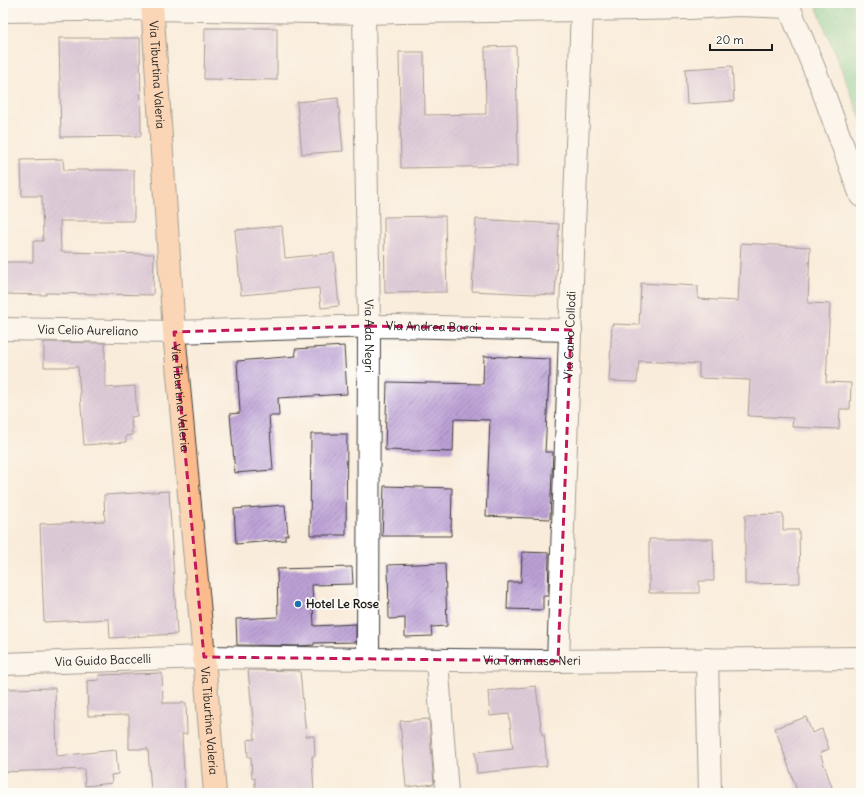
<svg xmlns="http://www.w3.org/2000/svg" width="864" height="796" font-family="Delius,sans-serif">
<defs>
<pattern id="grass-dots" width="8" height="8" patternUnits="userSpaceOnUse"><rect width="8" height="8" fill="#7ed295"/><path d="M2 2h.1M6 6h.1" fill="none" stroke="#6cb480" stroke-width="1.8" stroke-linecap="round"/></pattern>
<pattern id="building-hatch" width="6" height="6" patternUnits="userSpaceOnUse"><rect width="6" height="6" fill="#bca0d6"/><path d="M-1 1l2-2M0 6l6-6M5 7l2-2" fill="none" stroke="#9882ad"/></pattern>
</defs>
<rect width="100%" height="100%" fill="#fdfcf7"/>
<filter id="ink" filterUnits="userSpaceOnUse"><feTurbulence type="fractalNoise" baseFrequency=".025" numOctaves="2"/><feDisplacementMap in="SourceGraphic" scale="8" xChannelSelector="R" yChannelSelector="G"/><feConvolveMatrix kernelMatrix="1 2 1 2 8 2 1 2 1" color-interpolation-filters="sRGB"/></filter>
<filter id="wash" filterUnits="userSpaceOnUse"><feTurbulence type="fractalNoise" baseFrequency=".012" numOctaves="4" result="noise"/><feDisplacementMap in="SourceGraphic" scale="16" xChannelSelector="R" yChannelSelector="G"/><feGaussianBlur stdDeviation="0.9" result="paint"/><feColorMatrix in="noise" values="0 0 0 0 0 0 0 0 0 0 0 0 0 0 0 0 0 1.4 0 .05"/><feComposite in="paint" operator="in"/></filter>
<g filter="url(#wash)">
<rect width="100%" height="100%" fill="#f9ecdb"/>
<path fill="url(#grass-dots)" stroke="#4d7758" d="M815,3H861V120L860,117Z"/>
<g id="blocks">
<path fill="url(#building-hatch)" d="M205,28H277V80L204,79Z
M59,38H140L141,136L61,137Z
M516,46L518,166L401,168L399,52H424L425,115L486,114L485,47Z
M732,66L734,101L687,104L685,69Z
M338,98L343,151L302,154L297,102Z
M63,159L64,170H134V221H60L61,252L154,254L153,295L46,293V295L3,294V262H33V241H43L42,196H22L21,160Z
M445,216L447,292L385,293L384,217Z
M476,219L559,224L555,295L472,291Z
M282,226L285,258L334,253L339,306L321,308L319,288L241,295L235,230Z
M741,243L810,247L808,303L830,304L826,382L851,383L850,409H840L839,429L792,427L793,418L748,416L750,380L699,378V364L639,361L637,382L609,381L612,324L639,325L641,283L698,286V299L738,301Z
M44,342L105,343V388L135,386L137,416L131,417L132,435L126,436V442L84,445L78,367H44Z
M344,346L347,394L278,398L279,416H269L273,470L235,473L230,414L240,413L237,361L296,356L295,349Z
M484,356L550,359V377H549L545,452H553L550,519L486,516L490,420L454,419L453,452L385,450L387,382L483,384Z
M311,434H347L346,535H310Z
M384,486L452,488L451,536H382Z
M169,491L177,634L110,638L109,619L44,622L40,524L105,521L104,495Z
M285,505L288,535H285V540L236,544L234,509Z
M783,514V530H799L800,583L745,584V515Z
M649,539H713L714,581H699V593H649Z
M522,552L549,553L548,596H543V610L507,609L508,582H521Z
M445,563L447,626L431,627L432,636L405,637V618L389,619L388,565Z
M352,567L353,584L312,585L314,626L356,624V642L314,643V645L298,646L237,645L236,619L278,617L277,569Z
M248,670L300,671L306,736H314L315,756H312L314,793H255V778H252L251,757H248L247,740L255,739Z
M162,673L163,703H186L187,734H182L185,793H151L148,749H129V715L88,716L87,681L99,680V675Z
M536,686L542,735L544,734L547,766L477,773L475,752L513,748L509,714L490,716L488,691Z
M55,688L57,756L116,750L118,774L111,775L112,783L85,786L84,769L3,772V689Z
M806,717L812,733L822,729L829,749L820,753L834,793H798L775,728Z
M429,719L434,784L406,787L400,721Z"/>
</g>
</g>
<g filter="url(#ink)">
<use href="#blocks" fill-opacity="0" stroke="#3d3b39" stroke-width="1"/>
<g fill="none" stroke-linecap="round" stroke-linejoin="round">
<defs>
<g id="street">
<path d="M788,3L789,7L820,83L861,196"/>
<path d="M3,11L153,9L364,13L402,12L582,10L690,8L737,5L765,6L789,7"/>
<path id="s1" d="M364,13L369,326L368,659"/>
<path id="s2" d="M3,329L174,332L340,327L392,326L571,330"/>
<path d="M707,659L710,793"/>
<path d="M437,660L447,793"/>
<path id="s3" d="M558,661L582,10"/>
<path id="s4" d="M3,664L204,657L546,661L861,658"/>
</g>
<g id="primary">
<path id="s5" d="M152,3L174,332L204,657L215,793"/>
</g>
</defs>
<use href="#street" stroke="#3d3b39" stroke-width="24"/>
<use href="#primary" stroke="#3d3b39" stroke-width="24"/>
<use href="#street" stroke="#fff" stroke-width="22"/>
<use href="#primary" stroke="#fbbb8c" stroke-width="22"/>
</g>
</g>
<path d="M0 0H864V796H0ZM369,326L571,330L558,661L204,657L174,332Z" fill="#f9ecdb" fill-opacity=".55" fill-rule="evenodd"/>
<path fill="none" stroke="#c2185b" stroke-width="3" stroke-dasharray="8 5" stroke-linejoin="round" d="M369,326L571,330L558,661L204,657L174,332Z"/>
<circle fill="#1f6fb2" stroke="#fdfcf7" stroke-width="1.5" cx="298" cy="604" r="4"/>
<g text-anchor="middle" stroke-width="3.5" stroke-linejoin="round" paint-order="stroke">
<g font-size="12" fill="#1c1c1c" stroke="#fdfcf7">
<text dy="4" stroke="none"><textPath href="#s5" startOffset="72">Via Tiburtina Valeria</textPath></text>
<text dy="4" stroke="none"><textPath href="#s2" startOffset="429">Via Andrea Bacci</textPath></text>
<text dy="4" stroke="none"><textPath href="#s2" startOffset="85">Via Celio Aureliano</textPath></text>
<text dy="4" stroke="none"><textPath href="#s1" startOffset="323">Via Ada Negri</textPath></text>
<text dy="4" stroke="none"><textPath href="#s3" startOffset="326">Via Carlo Collodi</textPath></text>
<text dy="4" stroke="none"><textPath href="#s5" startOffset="396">Via Tiburtina Valeria</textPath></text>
<text dy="4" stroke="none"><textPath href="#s4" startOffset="529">Via Tommaso Neri</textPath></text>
<text dy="4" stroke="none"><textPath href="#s4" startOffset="100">Via Guido Baccelli</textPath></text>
<text dy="4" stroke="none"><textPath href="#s5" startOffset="720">Via Tiburtina Valeria</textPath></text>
</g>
<g font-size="12" font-weight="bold" fill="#1c1c1c" stroke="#fdfcf7" text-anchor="start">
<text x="306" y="608">Hotel Le Rose</text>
</g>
</g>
<rect width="864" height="796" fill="none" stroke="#fdfcf7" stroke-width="16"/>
<path d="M710 44v6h62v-6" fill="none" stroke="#1c1c1c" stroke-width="2"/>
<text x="716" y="44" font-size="12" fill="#1c1c1c" stroke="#fdfcf7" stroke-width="3" paint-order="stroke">20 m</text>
</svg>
